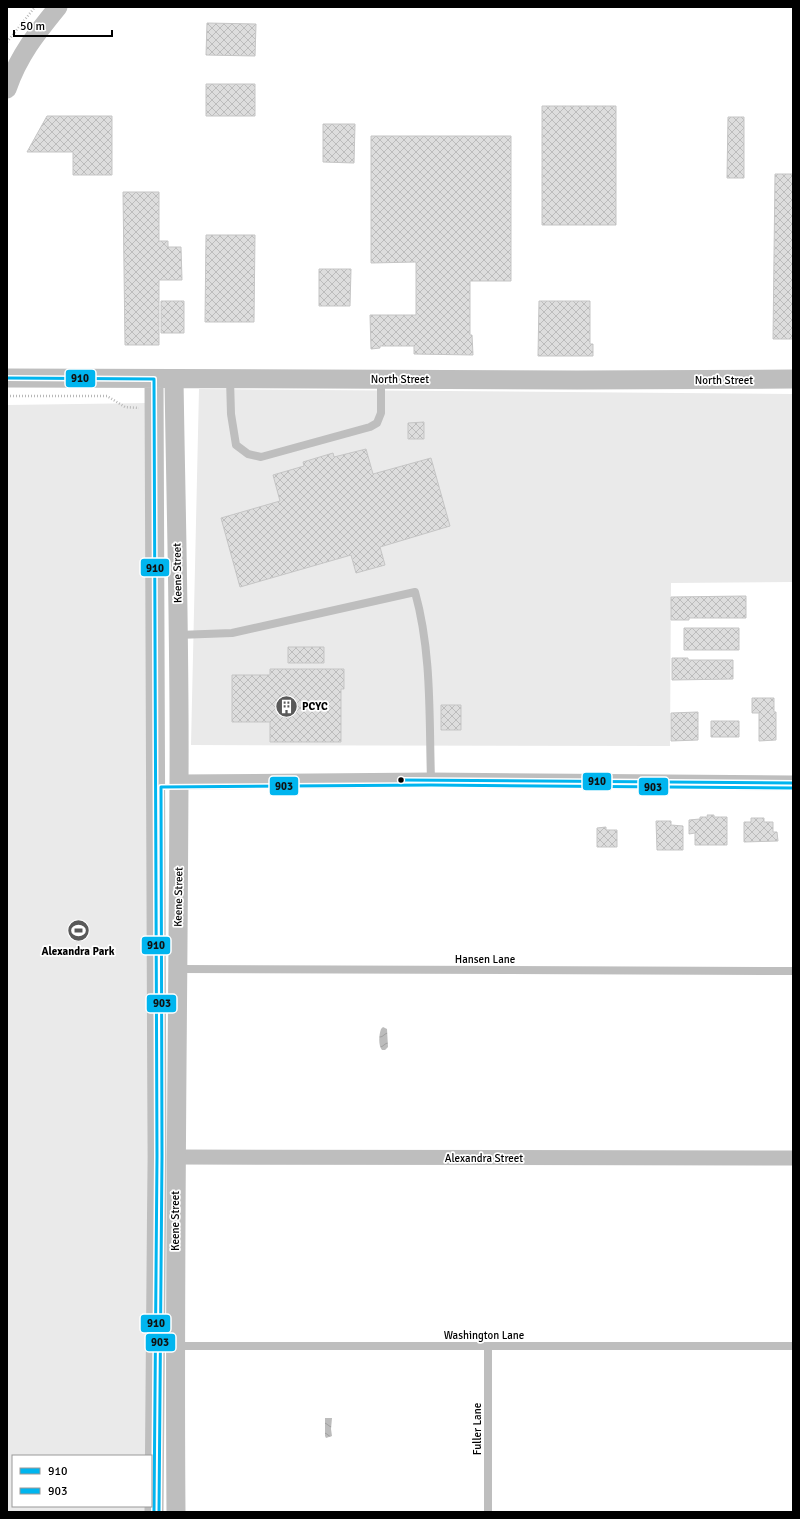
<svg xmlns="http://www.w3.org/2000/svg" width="800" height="1519" font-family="Signika,sans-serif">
<defs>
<pattern id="water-waves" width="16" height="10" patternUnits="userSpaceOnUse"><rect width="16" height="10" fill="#bcbcbc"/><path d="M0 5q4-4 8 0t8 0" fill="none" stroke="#a0a0a0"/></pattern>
<pattern id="building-cross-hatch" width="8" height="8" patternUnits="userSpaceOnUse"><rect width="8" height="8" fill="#ddd"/><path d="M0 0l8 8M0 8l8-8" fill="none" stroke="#bcbcbc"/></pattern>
</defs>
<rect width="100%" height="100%" fill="#fff"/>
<path fill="#eaeaea" d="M199,389L793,394V582L671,583L670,746L191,745Z
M149,403L147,1456H13V1506H147V1512H7V405Z"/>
<path fill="url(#water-waves)" d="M383,1027L387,1029L388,1047L385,1050H382C378,1045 379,1035 381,1029Z
M325,1418H332L331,1429L332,1436L326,1438L325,1436Z"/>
<path fill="url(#building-cross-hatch)" stroke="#c5c5c5" d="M207,23L256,24L255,56L206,55Z
M206,84H255V116H206Z
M542,106H616V225H542Z
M47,116H112V175H73V152H27Z
M728,117H744V178H727Z
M323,124H355L354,163L323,162Z
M371,136H511V281H470V335H472L473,355L414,354V346H380V348L371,349L370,315H416V262L371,263Z
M775,174H793V339H773Z
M123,192H159V241H168V247H181L182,280H159V345H125Z
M206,235H255L254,322H205Z
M319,269H351L350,306H319Z
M161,301H184V333H161Z
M539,301H590V344H593V356H538Z
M424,422V439H408V423Z
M366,449L373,474L431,458L450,526L380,547L385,565L356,573L351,555L240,587L221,518L280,501L273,475L304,466L303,462L333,453L334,457Z
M746,596V618H689V620H671V597Z
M684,628H739V650H684Z
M288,647H324V663H288Z
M672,658H688V660H733V679L672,680Z
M270,669H344V689H341V742H270V722H232V675H270Z
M752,698H774V712H776V740L759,741V713H752Z
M441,705H461V730H441Z
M698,712V740L671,741V713Z
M711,721H739V737H711Z
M707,815H714V817H727V845H695V833L689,834V820L700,819V817H708Z
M751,818H764V822H773V832H777L778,841L744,842V822H751Z
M656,821H671V825L683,826V850H657Z
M606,827V830H617V847H597V828Z"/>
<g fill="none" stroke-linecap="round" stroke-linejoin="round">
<path stroke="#b8b8b8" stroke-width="2.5" stroke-dasharray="1 2" stroke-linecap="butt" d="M7,42L35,7
M7,396H107L125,407L139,408"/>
<path stroke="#bebebe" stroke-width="8" d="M230,379L231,414L236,445L248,454L261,457L370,427L377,423L381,413V379
M178,635L232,633L415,592C432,653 429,717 431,780
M178,969L793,971
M175,1346H793
M488,1346V1512"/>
<path stroke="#bebebe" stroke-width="15" d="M179,782L431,780L793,783
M175,1157L793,1158"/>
<path stroke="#bebebe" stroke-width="19" d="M7,89C19,55 36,34 58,7
M7,378L577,380L793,379
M154,379L157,1156L154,1512
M174,379C176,514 180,648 179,783C178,1026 174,1269 176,1512"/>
<defs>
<path id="bus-1" d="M7,378L154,379
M154,379L157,1156L154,1512
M401,780L793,783"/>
<path id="bus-2" d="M159,1512L162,1156L161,787L431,785L793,788"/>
</defs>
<use href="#bus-1" stroke="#fff" stroke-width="6"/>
<use href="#bus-2" stroke="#fff" stroke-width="6"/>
<use href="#bus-1" stroke="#00b5ef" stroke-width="3"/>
<use href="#bus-2" stroke="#00b5ef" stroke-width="3"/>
</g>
<defs>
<symbol id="building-disc" viewBox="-11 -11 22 22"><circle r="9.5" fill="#595959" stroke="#fff"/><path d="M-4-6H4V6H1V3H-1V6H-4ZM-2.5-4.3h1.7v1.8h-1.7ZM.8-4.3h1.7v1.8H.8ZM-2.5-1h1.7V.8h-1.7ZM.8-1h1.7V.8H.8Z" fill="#fff"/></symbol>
<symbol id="stadium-disc" viewBox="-11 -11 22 22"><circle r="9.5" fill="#595959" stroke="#fff"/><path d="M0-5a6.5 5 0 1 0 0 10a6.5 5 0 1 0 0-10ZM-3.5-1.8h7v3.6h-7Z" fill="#fff"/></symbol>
</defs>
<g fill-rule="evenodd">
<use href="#building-disc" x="274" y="694" width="25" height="25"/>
<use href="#stadium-disc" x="66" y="918" width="25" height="25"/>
</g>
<circle fill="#000" stroke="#fff" stroke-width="1.5" cx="401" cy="780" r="3.5"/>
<g text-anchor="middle" stroke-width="3.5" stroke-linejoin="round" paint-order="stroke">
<g font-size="11" fill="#000" stroke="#fff">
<text x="400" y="383">North Street</text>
<text x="724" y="384">North Street</text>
<text transform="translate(177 573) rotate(-91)" y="4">Keene Street</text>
<text transform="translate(178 897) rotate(-89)" y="4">Keene Street</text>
<text x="485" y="963">Hansen Lane</text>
<text x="484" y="1162">Alexandra Street</text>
<text transform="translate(175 1221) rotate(-90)" y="4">Keene Street</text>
<text x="484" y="1339">Washington Lane</text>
<text transform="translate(477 1429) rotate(-90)" y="4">Fuller Lane</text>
</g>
<g font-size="11" font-weight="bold" fill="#000" stroke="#fff" text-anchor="start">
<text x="302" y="710">PCYC</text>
<text x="78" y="955" text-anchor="middle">Alexandra Park</text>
</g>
</g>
<g stroke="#fff" stroke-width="1.5">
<rect x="65" y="369" width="31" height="19" rx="4" fill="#00b5ef"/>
<rect x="140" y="558" width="30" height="19" rx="4" fill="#00b5ef"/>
<rect x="582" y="772" width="30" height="19" rx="4" fill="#00b5ef"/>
<rect x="269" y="776" width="30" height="20" rx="4" fill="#00b5ef"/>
<rect x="638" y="777" width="31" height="19" rx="4" fill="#00b5ef"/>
<rect x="141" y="936" width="30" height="19" rx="4" fill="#00b5ef"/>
<rect x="146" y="994" width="31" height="19" rx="4" fill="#00b5ef"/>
<rect x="140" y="1314" width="31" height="19" rx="4" fill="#00b5ef"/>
<rect x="145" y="1333" width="31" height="19" rx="4" fill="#00b5ef"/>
</g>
<g font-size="11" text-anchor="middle" font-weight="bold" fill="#111">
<text x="80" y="382">910</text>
<text x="155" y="572">910</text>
<text x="597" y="785">910</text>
<text x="284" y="790">903</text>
<text x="653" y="791">903</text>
<text x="156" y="949">910</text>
<text x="162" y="1007">903</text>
<text x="156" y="1327">910</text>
<text x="160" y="1346">903</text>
</g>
<rect width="800" height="1519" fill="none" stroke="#000000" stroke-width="16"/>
<rect x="12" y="1455" width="140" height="52" fill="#ffffff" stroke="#999999"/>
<rect x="20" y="1468" width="20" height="6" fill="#00b5ef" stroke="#999999"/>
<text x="48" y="1475" font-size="12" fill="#000000">910</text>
<rect x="20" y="1488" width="20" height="6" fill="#00b5ef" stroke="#999999"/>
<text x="48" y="1495" font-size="12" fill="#000000">903</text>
<path d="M14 30v6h98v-6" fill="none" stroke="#000000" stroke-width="2"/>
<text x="20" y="30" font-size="12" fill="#000000" stroke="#ffffff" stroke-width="3" paint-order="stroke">50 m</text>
</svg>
